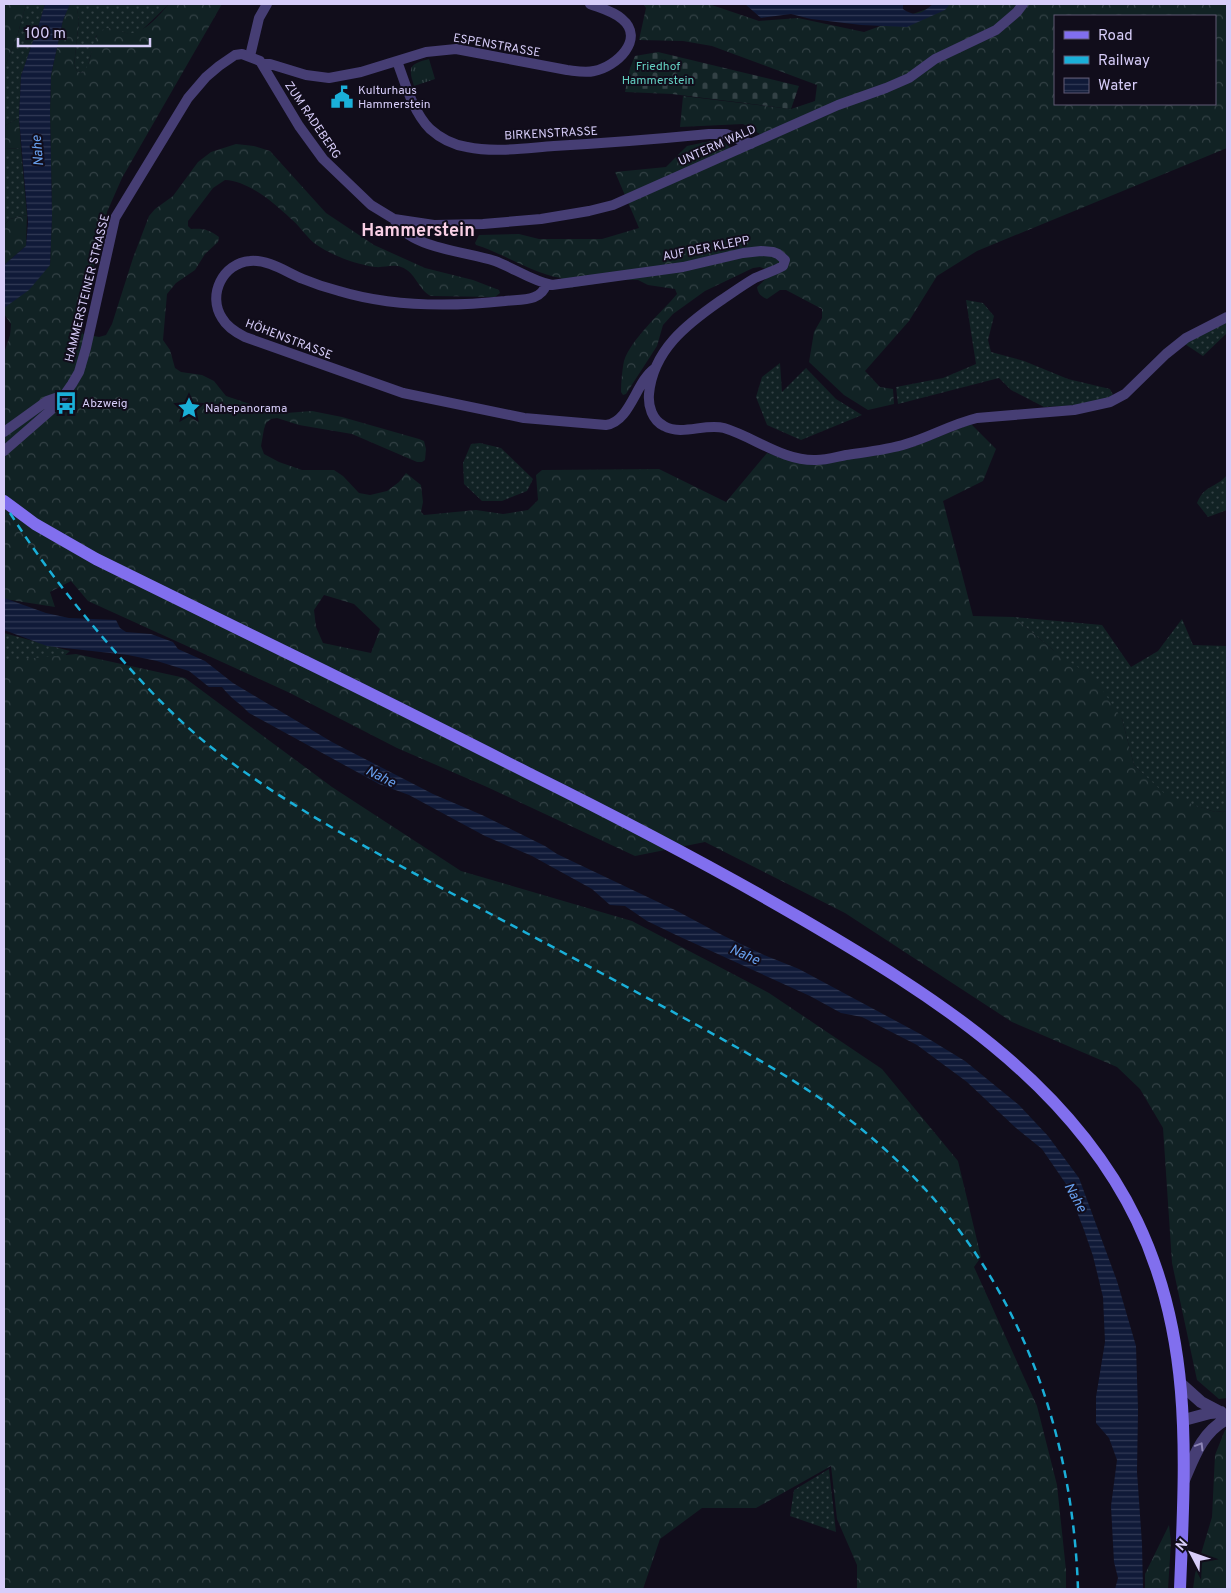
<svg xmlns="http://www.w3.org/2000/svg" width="1231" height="1593" font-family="Overpass,sans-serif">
<defs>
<pattern id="grass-dots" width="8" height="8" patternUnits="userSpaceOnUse" patternTransform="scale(1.25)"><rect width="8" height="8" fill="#112224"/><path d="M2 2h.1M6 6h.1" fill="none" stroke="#334145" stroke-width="1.8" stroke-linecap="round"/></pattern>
<pattern id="forest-crowns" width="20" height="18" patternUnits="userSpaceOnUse" patternTransform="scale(1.25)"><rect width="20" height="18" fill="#112224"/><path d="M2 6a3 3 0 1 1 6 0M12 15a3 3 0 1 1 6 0" fill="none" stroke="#334145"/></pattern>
<pattern id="cemetery-stones" width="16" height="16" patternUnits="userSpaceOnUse" patternTransform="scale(1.25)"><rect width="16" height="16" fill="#112224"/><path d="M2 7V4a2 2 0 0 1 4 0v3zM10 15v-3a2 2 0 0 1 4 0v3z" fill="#334145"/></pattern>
<pattern id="park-tufts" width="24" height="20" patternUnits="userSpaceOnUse" patternTransform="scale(1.25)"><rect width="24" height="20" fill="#112224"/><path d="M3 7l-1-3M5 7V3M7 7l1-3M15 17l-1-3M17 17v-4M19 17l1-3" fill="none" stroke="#334145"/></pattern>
<pattern id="water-rules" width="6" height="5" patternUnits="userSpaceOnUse" patternTransform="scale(1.25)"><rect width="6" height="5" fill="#101a38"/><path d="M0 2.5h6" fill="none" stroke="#323a56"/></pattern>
</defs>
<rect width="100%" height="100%" fill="#110d1b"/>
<path fill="url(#grass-dots)" d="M26,4H45L40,21L21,76L19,118L4,126V69L17,37Z
M70,4H169L140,32L129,34L109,28L96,36L87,69L82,73L77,71L74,65L79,21L77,9L69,5Z
M21,148L27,215L10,219L4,225V149Z
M966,300L983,303L994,316L988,340L991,352L1024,361L1068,379L1110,389L1114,397L1096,404L1044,407L1011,390L999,378L898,404L896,387L943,378L976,364Z
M1227,320V333L1203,356L1185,344Z
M780,363L782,392L806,368L836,399L862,415L801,440L767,425L756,397L762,377Z
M480,443L501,448L533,479L527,491L502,501H482L464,484L463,463L471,444Z
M1227,475V510L1208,517L1197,503C1205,484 1215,489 1227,475Z
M1014,617L1102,625L1131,667L1158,651L1182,619L1193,645L1227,646V811L1215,812L1166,796L1134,765L1122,719L1053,650Z
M4,633L70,651L55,664L4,663Z
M829,1469L836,1532L790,1516L794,1490Z"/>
<path fill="url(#forest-crowns)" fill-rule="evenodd" d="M4,4H26L17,37L4,69Z
M169,4H222L122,178L107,212L82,319L81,329L83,334L99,337L106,335L112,324L133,258L149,216L155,209L173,196L198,162L211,152L236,144L254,146L270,151L326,213L374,245L425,268L473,280L499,290L500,293L495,297L431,296C418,290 416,272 401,267C392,264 384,268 375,267C355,264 330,255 314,243C305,235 299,225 290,218C273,202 248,181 225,180L213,188L188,221V226L191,229C203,228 210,230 219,237L218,242L205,254L195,270L176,283L167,294L163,340L170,350L175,368L181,372L202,375L214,381L226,396L262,408L286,413L312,411L342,417L419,439L424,441L426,449L425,460L422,462H417L352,434L299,425L277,418L271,419L266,423L264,429L261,446L264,454L279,462L302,470H334L343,476L359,493L370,495L387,491L399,482L406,473L421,485L423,502L421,512L424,515L476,510L503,514L528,510L538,500L536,475L542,470L659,469L726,502L767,453L790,460L910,448L971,424L996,449L983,481L943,501L973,616L1014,617L1053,650L1095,679L1122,719L1134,765L1166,795L1215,812L1227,811V1398L1219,1399L1197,1380L1172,1263L1163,1128L1140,1089L1117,1067L1012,1022L845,913L705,842L635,856L487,787L397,748L290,693L88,601L71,581L50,592L55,607L4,599V353L10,335L11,324L4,314V308L50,265L52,216L50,111L51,75L63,20L69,5L77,8L79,21L74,65L77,71L82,73C95,63 88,37 104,29C110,26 119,31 126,33C143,36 159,15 169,4ZM324,595L354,604L380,629L371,653L323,643L316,627L314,610Z
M643,4H709L759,21L798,18L864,32L940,4H1227V148L977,251L937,276L909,321L865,371L880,387L893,389L894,404L868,410L844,395L809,362L814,332L822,318V309L786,290H780L767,299C760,296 758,293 757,287L773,272L760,267L753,268L705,291L673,314L663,325L657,346L626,394L623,395L621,392C621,383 622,371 624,361C631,339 662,312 677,294L675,289L648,285L638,280H620L568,288L561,278C531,273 505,254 476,245L475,243L479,235L519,234L539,239H602L639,228L615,172L666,167L687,146L720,139L731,148L760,134L743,124L680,127L683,96L791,109L815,101L817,85L712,46L683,41L639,40L646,8ZM1055,16H1215V104H1055Z
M19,118L21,148L4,149V126Z
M27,215L26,246L4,265V225L10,219Z
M76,654L185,678L332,787L461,871L632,921L769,993L882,1069L958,1161L981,1257L974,1267L1037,1406L1057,1485L1066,1570V1589H857V1565L837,1519L831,1466L756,1508H702L660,1539L643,1589H4V661Z
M1225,1430H1227V1589H1193L1195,1574L1212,1517L1215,1455Z
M1169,1525L1171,1542L1168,1589H1145V1574Z"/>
<path fill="url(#cemetery-stones)" d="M658,52L799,86L791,109L672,94L625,92L630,68L635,56Z"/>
<path fill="url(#park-tufts)" d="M429,59L435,79L414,86C408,67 409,64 429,59Z"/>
<path fill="url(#water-rules)" d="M45,4H70L63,20L51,75L50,111L52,216L50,265L29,290L4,308V265L26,246L28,222L19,118L21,76L40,21Z
M745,4H903V9C916,18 922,13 933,4H950L945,10L907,27L861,25L811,19L791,14L761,18Z
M4,598L46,613L69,618L116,620L120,628L126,632L151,634L173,642L178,649L205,661L233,683L332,742L433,794L482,815L545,846L557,854L677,911L722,935L764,955L799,969L924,1036L965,1061L1019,1105L1048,1136L1079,1178L1117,1281L1136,1346L1138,1410L1137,1472L1142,1544L1143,1589H1115L1118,1578L1114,1562L1111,1506L1117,1460L1109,1438L1096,1423V1397L1105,1342L1103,1297L1093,1256L1084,1230L1066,1184L1042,1149L1016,1128L967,1082L917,1045L862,1017L841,1013L810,996L676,935L647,921L625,906L610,905L592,889L532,856L485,836L409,795L379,784L249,713C240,703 230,698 222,687H209L189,671L157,661L128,655L47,646L4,630Z"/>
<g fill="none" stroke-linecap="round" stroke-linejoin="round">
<path stroke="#463e74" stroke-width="10" d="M250,56L259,18L267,4
M397,61C405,83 413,112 430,129C440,138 454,145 467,147C495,153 526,148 554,146C606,143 658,139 709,134H726L751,144
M262,64H270L306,75L329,78L361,72L426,52L456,49L567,70C576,71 585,73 594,71C616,67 646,39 622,19C613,11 600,8 590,4
M394,219C409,249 466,251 495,261C514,268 532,281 552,285L683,267L743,253L761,251L773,252L778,254L785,260L783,266C774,271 764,274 755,278C743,285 732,293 720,301C687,324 653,350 649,394C648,406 652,420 664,426C682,436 705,423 724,428C754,437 783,461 816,460C826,460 836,457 846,455C866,452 887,450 906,444C930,437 952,424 977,418L1074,410L1110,402L1125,394L1166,354L1186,338L1227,317
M546,284C542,302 519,299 505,301C450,307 392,307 339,291C327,288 315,284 303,279C288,273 268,259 250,261C223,263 207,295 222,318C227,327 235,332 245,337L403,393L524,418L606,425C630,422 636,382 654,369
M4,432L47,401L64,395
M4,451L51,410L65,394L72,384L79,372L86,348L115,218L188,98L206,77L219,66L235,55L242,54L260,61L299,126L323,159L371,205L394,219L434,225L483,224L541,219L589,211L613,205L838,105L886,88L909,78L935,59L996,30L1017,12L1023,4"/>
<path stroke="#463e74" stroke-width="12" d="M1181,1384L1201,1402L1220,1412
M1184,1420L1210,1413L1221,1412
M1184,1480C1194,1457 1202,1433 1225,1420"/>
<path stroke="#816fee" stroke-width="12" d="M4,501L35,524L96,559C164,593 233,626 302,660C378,697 453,735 528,773C621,819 713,867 802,919C932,995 1069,1080 1137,1221C1194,1340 1185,1461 1180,1589"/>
<path stroke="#1aafd8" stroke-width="2.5" stroke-dasharray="8 6" stroke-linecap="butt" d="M10,513C41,562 73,603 111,647C148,690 186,730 232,763C301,813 376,853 451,893C529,934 607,976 684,1018C749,1054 815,1089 872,1138C1008,1253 1072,1414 1078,1589"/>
</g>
<defs><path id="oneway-chevron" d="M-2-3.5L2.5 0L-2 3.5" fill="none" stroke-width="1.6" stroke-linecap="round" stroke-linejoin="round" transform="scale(1.25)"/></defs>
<use stroke="#8e86b6" href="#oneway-chevron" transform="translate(1200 1446) rotate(-59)"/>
<defs>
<symbol id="civic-bare" viewBox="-9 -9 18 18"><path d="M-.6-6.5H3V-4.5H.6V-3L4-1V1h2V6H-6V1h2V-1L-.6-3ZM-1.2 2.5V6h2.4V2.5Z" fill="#1aafd8" stroke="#110d1b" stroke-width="2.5" paint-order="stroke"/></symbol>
<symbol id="bus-bare" viewBox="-9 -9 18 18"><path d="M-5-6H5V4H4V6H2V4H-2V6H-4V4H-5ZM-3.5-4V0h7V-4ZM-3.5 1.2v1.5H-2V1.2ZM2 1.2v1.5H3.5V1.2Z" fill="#1aafd8" stroke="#110d1b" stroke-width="2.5" paint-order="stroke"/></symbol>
<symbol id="sight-bare" viewBox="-9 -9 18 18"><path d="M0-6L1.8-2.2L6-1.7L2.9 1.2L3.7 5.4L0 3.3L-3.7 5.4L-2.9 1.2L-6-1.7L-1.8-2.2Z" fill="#1aafd8" stroke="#110d1b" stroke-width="2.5" paint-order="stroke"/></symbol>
</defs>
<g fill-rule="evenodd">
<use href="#civic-bare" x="326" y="81" width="32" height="32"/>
<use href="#bus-bare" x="50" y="387" width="32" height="32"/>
<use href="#sight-bare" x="173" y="392" width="32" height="32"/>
</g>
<g text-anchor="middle" stroke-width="4" stroke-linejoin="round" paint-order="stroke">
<g font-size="12" fill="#d7cdf9" stroke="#110d1b">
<text transform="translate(497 45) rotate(10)" y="4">ESPENSTRASSE</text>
<text transform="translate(313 120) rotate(56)" y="4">ZUM RADEBERG</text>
<text transform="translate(551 133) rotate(-3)" y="4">BIRKENSTRASSE</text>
<text transform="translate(717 145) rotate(-24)" y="4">UNTERM WALD</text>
<text transform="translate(706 248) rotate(-11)" y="4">AUF DER KLEPP</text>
<text transform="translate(87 288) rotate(-76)" y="4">HAMMERSTEINER STRASSE</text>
<text transform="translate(289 339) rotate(21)" y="4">HÖHENSTRASSE</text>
</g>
<g font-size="12" fill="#63cfc1" stroke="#110d1b">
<text x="658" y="70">Friedhof<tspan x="658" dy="14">Hammerstein</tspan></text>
</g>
<g font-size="12" fill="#d7cdf9" stroke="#110d1b" text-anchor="start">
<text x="358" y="94">Kulturhaus<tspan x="358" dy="14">Hammerstein</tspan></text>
<text x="82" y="407">Abzweig</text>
<text x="205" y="412">Nahepanorama</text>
</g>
<g font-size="14" font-style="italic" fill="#679fed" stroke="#110d1b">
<text transform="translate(37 151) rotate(-95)" y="5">Nahe</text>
<text transform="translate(381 776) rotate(27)" y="5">Nahe</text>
<text transform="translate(745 954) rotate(24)" y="5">Nahe</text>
<text transform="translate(1076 1197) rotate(61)" y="5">Nahe</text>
</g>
<g font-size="18" font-weight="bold" fill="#f9cfe5" stroke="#110d1b">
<text x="418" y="236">Hammerstein</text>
</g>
</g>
<rect width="1231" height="1593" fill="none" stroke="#d7cdf9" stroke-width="10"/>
<rect x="1054" y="15" width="162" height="90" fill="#110d1b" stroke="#605a74"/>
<rect x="1064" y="31" width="25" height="8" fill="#816fee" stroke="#605a74"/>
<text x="1098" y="40" font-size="15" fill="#d7cdf9">Road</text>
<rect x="1064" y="56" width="25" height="8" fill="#1aafd8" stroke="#605a74"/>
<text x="1098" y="65" font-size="15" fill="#d7cdf9">Railway</text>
<rect x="1064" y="78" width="25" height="15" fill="url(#water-rules)" stroke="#605a74"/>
<text x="1098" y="90" font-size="15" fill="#d7cdf9">Water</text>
<g transform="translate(1191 1553) rotate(311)" stroke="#110d1b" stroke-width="4" paint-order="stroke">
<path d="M0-4L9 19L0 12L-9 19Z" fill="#d7cdf9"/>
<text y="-8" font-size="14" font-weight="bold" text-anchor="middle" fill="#d7cdf9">N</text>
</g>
<path d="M18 38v8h132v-8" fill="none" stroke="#d7cdf9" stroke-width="2.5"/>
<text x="25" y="38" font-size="15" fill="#d7cdf9" stroke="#110d1b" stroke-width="4" paint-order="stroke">100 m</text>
</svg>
